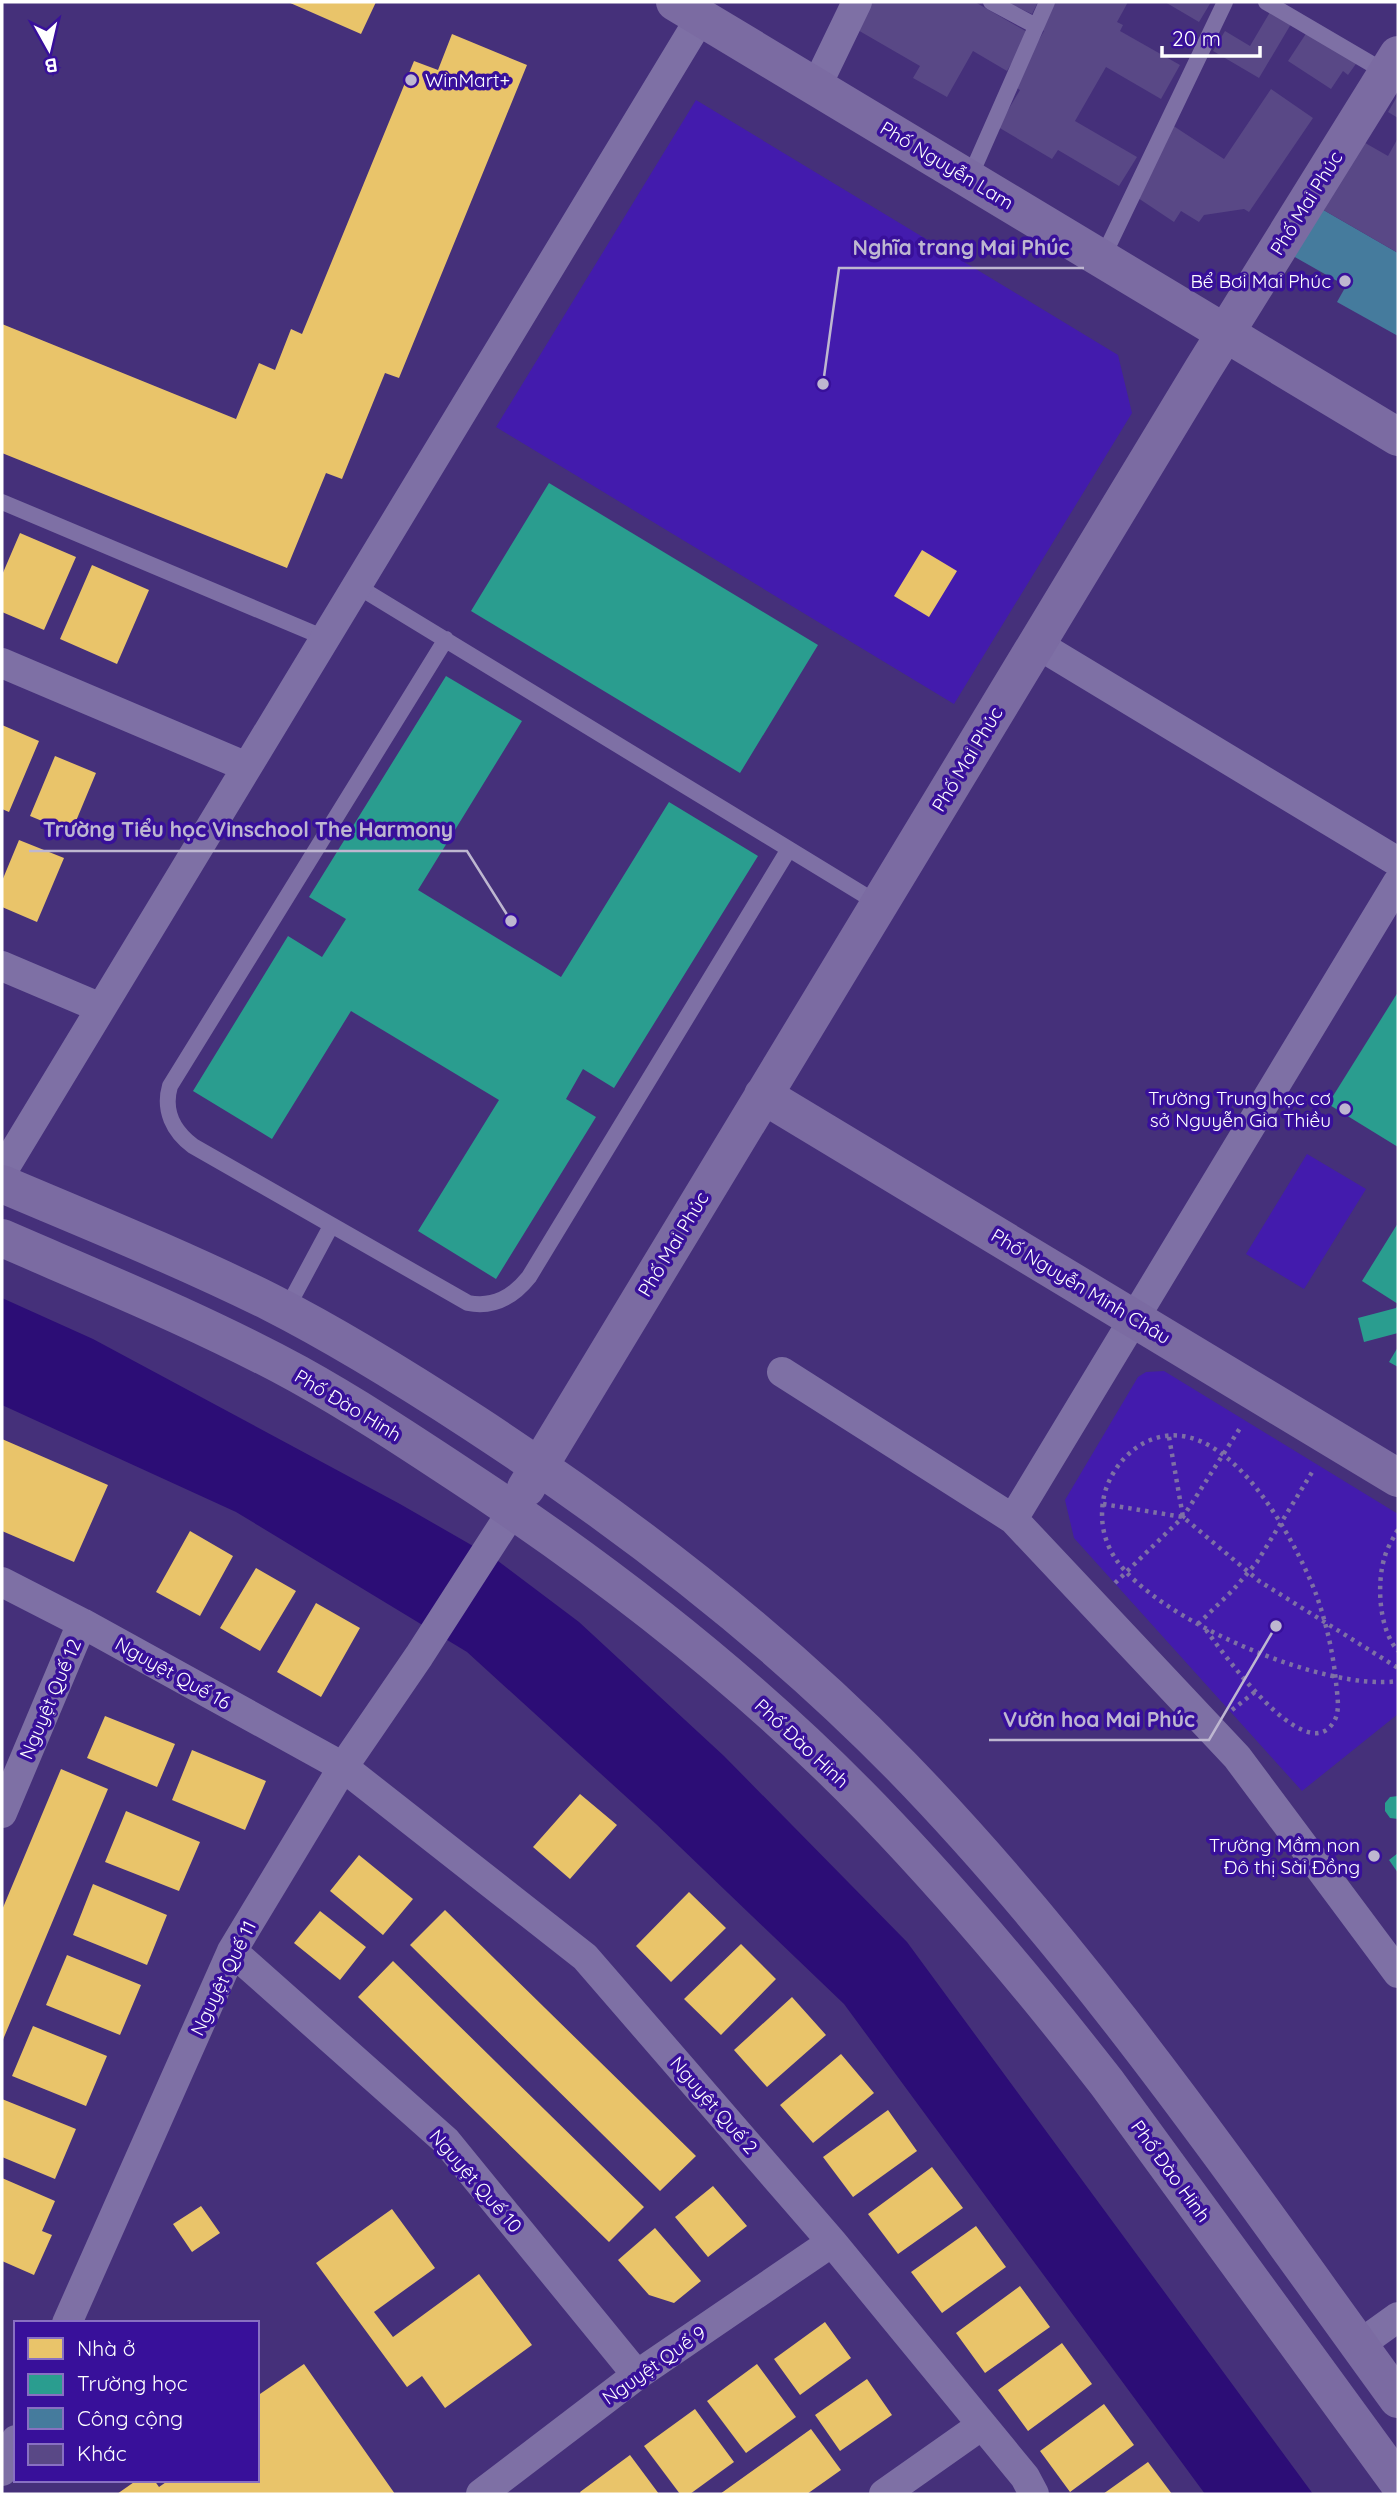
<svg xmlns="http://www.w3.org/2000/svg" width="1400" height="2496" font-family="Quicksand,sans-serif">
<rect width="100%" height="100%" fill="#45307a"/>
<path fill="#431bad" d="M696,100L1118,355L1132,413L954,704L496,427Z
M1307,1154L1366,1189L1304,1289L1246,1254Z
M1164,1371L1398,1514V1714L1302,1791L1074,1538L1065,1500L1138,1377L1146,1372Z"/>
<path fill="#2c0d76" d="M2,1298L93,1339L400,1504L494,1558L579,1622L724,1756L907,1942L1313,2494H1205L844,2004L656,1824L467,1652L236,1512L2,1405Z"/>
<path fill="#e9c46a" d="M288,2H376L361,34Z
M452,34L527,65L399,378L385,373L342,479L326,473L287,568L2,453V324L236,419L259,363L275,370L291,329L302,334L414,61L438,70Z
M20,533L76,557L44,630L2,612V575Z
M922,550L957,571L929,617L894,596Z
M92,565L149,590L117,664L60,639Z
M2,725L39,741L9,812L2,809Z
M55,756L96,773L71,833L30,816Z
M19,840L64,858L37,922L2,907V881Z
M2,1439L108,1485L74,1562L2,1531Z
M190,1531L233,1556L200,1616L156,1592Z
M256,1568L296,1591L260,1651L220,1628Z
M316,1603L360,1628L321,1697L277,1672Z
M105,1716L175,1744L157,1787L87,1758Z
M192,1750L266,1781L245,1830L172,1800Z
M61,1769L108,1789L2,2042V1910Z
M580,1794L617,1825L570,1879L533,1847Z
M126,1811L200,1842L179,1891L105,1862Z
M359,1855L413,1899L383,1935L330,1891Z
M93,1884L167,1915L147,1965L73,1935Z
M689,1892L726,1928L671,1982L636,1946Z
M445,1910L696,2156L660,2191L410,1945Z
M320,1911L366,1947L340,1980L294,1943Z
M741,1944L776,1979L721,2035L684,1999Z
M67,1955L141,1985L120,2035L46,2005Z
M393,1961L644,2207L609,2242L358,1997Z
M792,1997L826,2035L767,2087L734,2050Z
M33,2026L107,2056L86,2106L12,2076Z
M841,2054L874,2093L813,2143L780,2105Z
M2,2099L76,2129L55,2179L2,2157Z
M888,2110L917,2151L853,2197L823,2157Z
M932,2167L963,2208L898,2254L868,2214Z
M2,2178L55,2201L42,2231L52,2235L34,2275L2,2261Z
M713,2186L747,2226L708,2257L675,2217Z
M201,2206L220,2233L192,2252L173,2224Z
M392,2209L435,2268L374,2312L393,2337L479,2274L532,2345L445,2408L422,2376L407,2387L316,2263Z
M976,2226L1006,2267L942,2313L911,2272Z
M655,2228L701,2281L674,2303L649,2295L618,2260Z
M1020,2286L1050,2327L985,2373L956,2333Z
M825,2322L851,2358L800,2395L774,2359Z
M1062,2343L1092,2384L1028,2431L998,2390Z
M304,2364L395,2494H117L137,2480H154L159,2487L169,2480H257V2396Z
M757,2364L796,2417L746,2453L707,2401Z
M867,2379L892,2415L840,2451L815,2415Z
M1104,2404L1134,2445L1070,2492L1040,2451Z
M695,2409L734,2462L690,2494H680L644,2446Z
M811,2429L841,2470L807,2494H720Z
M630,2455L659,2494H581L580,2492Z
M1148,2462L1172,2494H1103Z"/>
<path fill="#2a9d8f" d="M549,483L818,645L740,773L471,611Z
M446,676L522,721L418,890L561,977L669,802L758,856L614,1088L583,1069L566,1099L596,1117L496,1279L418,1231L499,1100L351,1011L272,1139L193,1091L288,936L322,957L346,919L309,897Z
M1398,992V1147L1328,1104Z
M1398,1223V1304L1362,1281Z
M1398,1304V1333L1364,1342L1358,1318L1396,1308Z
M1398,1347V1367L1389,1362Z
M1398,1796V1819L1390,1818L1385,1811V1803L1390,1797Z
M1398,1853V1873L1389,1860Z"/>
<path fill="#457b9d" d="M1320,208L1398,253V336L1337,302L1346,286L1293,256Z"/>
<path fill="#594886" d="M872,2H975L1029,33L1007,71L973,51L947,97L913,78L920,66L856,29Z
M1006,2H1038L1032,14Z
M1052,2H1128L1117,22L1123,25L1120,31L1180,65L1161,99L1106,67L1075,121L1137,157L1119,186L1058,150L1052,159L998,127L1020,90L1013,85L1044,31L1037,27Z
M1165,2H1211L1199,22Z
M1273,7L1294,19L1259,78L1213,51L1225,31L1250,46Z
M1309,29L1358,61L1348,75L1343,71L1331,89L1288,61Z
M1271,89L1313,118L1249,212L1244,209L1204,215L1199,222L1181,211L1174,222L1135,196L1166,143L1162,140L1172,125L1224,159Z
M1398,95V118L1388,112Z
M1398,138V253L1320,208L1360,140L1388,156Z"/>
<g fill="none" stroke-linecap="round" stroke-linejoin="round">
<path stroke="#7e70a5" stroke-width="4.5" stroke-dasharray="3.5 5" stroke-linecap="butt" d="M1169,1437L1183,1517
M1103,1504L1183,1517L1259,1581L1398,1668
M1398,1532L1397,1531C1393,1539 1387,1548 1385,1556C1376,1583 1379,1630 1398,1651
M1115,1583L1183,1517L1242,1425
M1198,1624L1233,1590L1257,1562L1314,1469
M1206,1630C1221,1650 1304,1768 1333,1723C1341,1712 1337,1695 1336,1682C1333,1652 1326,1622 1316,1594C1294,1537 1222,1402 1144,1443C1125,1453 1111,1472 1105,1492C1099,1515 1102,1538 1115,1558C1156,1620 1325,1692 1398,1681
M1232,1710L1256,1691"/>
<path stroke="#7e70a5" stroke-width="16" d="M991,2L1036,26
M1266,2L1387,73
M969,179L1047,2
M1102,259L1225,2
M2,502L325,638
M357,586L879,904
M446,639L170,1086C163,1110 173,1131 193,1146L468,1303C494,1308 513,1297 529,1277L789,849
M286,1310L331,1226"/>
<path stroke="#7e70a5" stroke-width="30" d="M816,87L857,2
M1037,644L1398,862
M2,663L247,767
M2,966L101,1008
M2,1172L701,17
M782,1372L1013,1519L1398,882
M1013,1519L1237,1757L1398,1973
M2,1582L82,1623L343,1767L585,1957L832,2242L1025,2477L1034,2494
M2,1813L82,1623
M232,1951L446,2141L637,2375
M67,2323L232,1951L343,1767L419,1656L513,1510
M1359,2345L1398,2317
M2,2471L16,2440
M481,2494L637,2375L832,2242
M884,2494L982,2425"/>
<path stroke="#7b6ba2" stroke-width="38" d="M675,2L1398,437
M763,1095L1398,1478
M2,1184C92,1222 183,1259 270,1302C341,1338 408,1380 474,1423C627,1523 773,1635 901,1766C1089,1959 1240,2182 1398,2399
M2,1238C101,1281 202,1322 298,1374C354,1405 407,1440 460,1475C608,1572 749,1682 872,1809C956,1896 1033,1988 1107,2083L1398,2482
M526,1488L1203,369L1398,55"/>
</g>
<g fill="#beb7d0" stroke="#38109a" stroke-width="2.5">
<circle cx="411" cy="80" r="7"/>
<circle cx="1345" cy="281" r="7"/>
<circle cx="1345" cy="1109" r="7"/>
<circle cx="1374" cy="1856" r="7"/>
</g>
<g text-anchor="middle" stroke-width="7" stroke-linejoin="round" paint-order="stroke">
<g font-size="19" fill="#fff" stroke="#38109a" text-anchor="end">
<text x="425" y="87" text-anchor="start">WinMart+</text>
<text x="1331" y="288">Bể Bơi Mai Phúc</text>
<text x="1331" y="1105">Trường Trung học cơ<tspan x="1331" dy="22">sở Nguyễn Gia Thiều</tspan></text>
<text x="1360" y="1852">Trường Mầm non<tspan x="1360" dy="22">Đô thị Sài Đồng</tspan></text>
</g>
<g font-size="19" fill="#fff" stroke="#38109a">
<text transform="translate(947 165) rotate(31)" y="7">Phố Nguyễn Lam</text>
<text transform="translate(1306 203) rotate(-58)" y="7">Phố Mai Phúc</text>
<text transform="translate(967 759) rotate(-59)" y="7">Phố Mai Phúc</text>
<text transform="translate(673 1244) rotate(-59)" y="7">Phố Mai Phúc</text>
<text transform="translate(1081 1286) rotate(31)" y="7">Phố Nguyễn Minh Châu</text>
<text transform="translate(348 1405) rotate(31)" y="7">Phố Đào Hinh</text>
<text transform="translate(173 1673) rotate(29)" y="7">Nguyệt Quế 16</text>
<text transform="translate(50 1699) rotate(-67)" y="7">Nguyệt Quế 12</text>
<text transform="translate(802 1743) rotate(43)" y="7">Phố Đào Hinh</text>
<text transform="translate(223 1978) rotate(-64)" y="7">Nguyệt Quế 11</text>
<text transform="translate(714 2105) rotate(49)" y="7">Nguyệt Quế 2</text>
<text transform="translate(1171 2171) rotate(54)" y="7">Phố Đào Hinh</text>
<text transform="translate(476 2181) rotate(49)" y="7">Nguyệt Quế 10</text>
<text transform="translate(654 2365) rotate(-35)" y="7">Nguyệt Quế 9</text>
</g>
</g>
<path fill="none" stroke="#beb7d0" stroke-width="2.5" d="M823 384L839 268H1084M511 921L467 851H29M1276 1626L1209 1740H989"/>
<g fill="#beb7d0" stroke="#38109a" stroke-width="2.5">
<circle cx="823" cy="384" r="7"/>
<circle cx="511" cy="921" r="7"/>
<circle cx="1276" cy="1626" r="7"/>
</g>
<g font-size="21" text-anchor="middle" font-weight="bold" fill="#beb7d0" stroke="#38109a" stroke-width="7" stroke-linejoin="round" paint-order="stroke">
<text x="961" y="255">Nghĩa trang Mai Phúc</text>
<text x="248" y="837">Trường Tiểu học Vinschool The Harmony</text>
<text x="1099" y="1727">Vườn hoa Mai Phúc</text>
</g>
<rect width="1400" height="2496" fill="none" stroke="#ffffff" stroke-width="7"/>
<rect x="14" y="2321" width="245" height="161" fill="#38109a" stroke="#8870c2" stroke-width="2"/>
<rect x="28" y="2338" width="35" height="21" fill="#e9c46a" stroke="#8870c2" stroke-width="2"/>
<text x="77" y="2356" font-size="21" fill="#ffffff">Nhà ở</text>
<rect x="28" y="2374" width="35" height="21" fill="#2a9d8f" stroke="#8870c2" stroke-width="2"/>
<text x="77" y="2391" font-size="21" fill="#ffffff">Trường học</text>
<rect x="28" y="2408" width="35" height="21" fill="#457b9d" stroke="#8870c2" stroke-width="2"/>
<text x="77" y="2426" font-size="21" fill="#ffffff">Công cộng</text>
<rect x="28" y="2444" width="35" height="21" fill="#594886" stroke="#8870c2" stroke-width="2"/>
<text x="77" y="2461" font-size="21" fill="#ffffff">Khác</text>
<g transform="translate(49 49) rotate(172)" stroke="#38109a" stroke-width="5" paint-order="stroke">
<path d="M0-5L12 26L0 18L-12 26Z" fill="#ffffff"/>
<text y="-10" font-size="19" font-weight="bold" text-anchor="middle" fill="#ffffff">B</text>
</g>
<path d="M1162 46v10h98v-10" fill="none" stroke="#ffffff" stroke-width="3.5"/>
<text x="1172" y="46" font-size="21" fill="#ffffff" stroke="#38109a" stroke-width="5" paint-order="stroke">20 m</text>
</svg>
